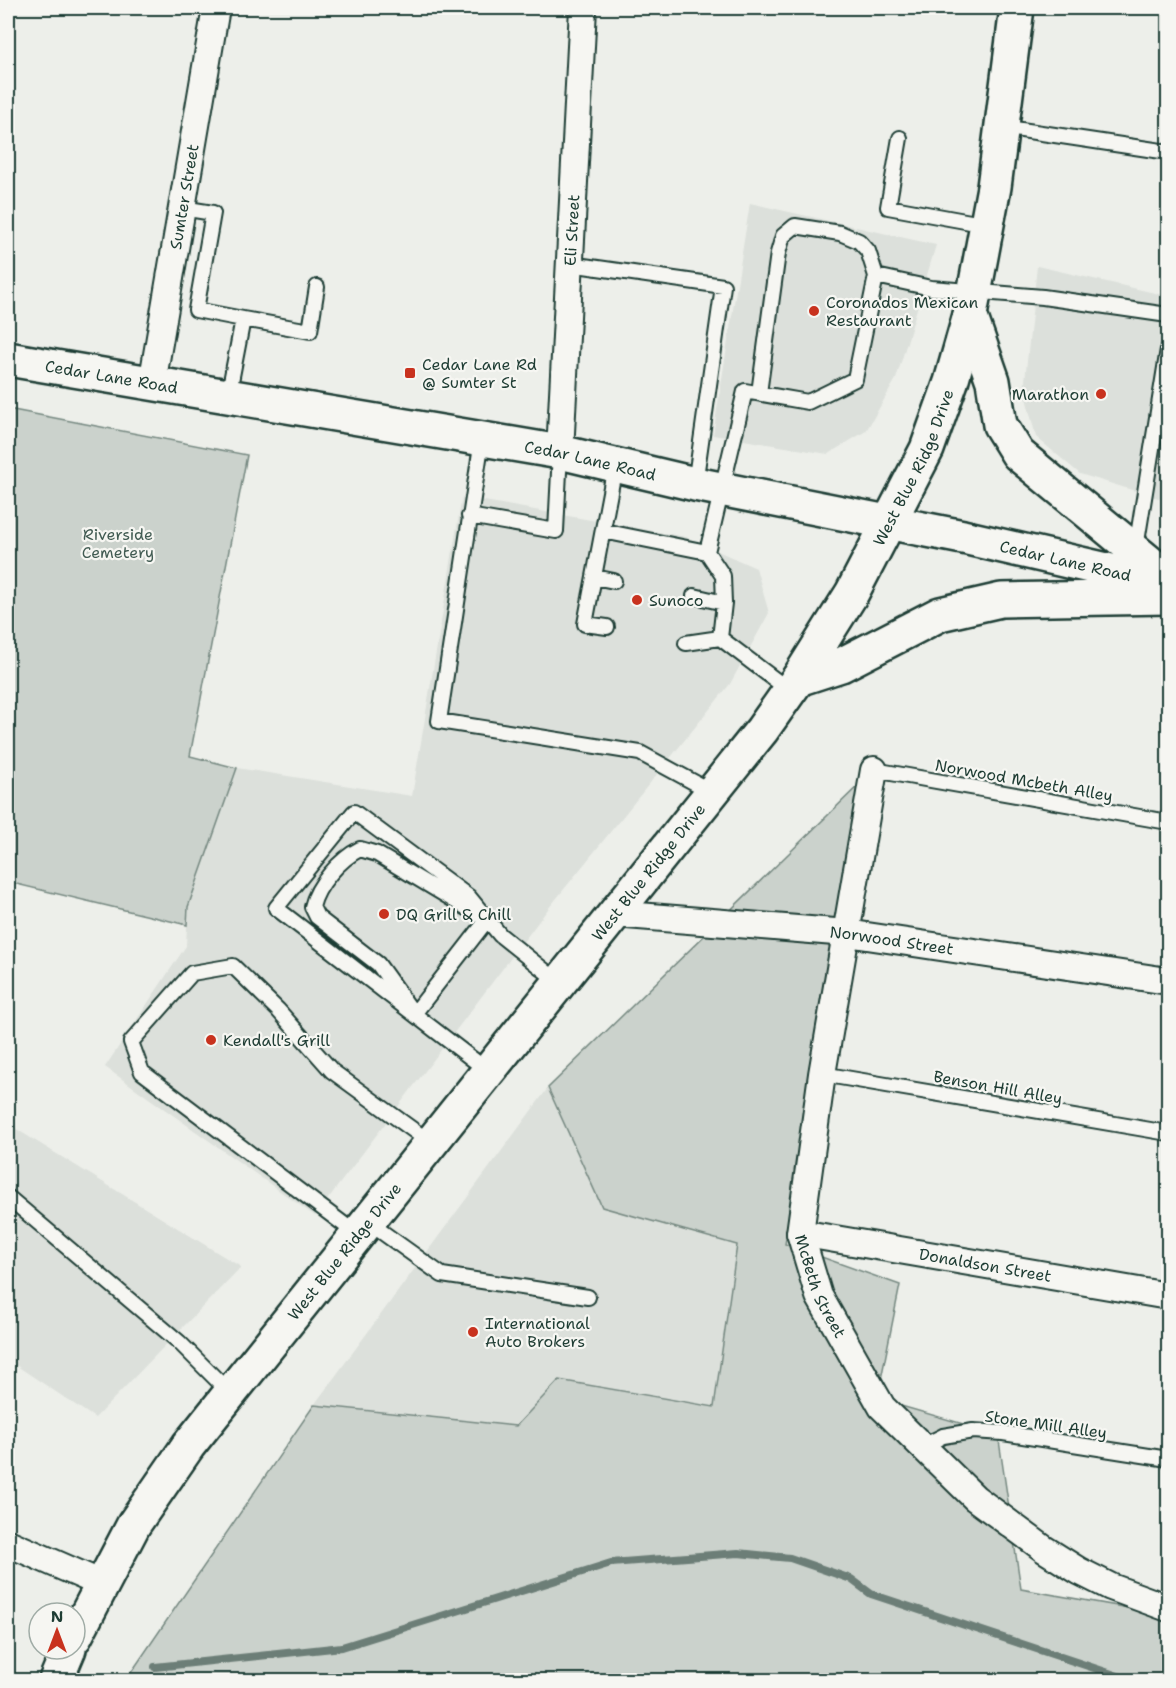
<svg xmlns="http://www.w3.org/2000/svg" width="1176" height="1688" font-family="'Shantell Sans',sans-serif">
<rect width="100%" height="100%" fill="#edefea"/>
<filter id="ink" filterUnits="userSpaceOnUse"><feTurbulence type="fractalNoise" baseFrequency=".0167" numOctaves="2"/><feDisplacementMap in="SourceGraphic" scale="12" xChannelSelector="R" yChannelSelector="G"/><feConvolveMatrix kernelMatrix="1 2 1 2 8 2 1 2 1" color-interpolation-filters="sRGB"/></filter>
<g filter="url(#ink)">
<path fill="#dce0db" d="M750,203L936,245L896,379L866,431L828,454L713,435Z
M1037,266L1168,296V501L1080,474L1036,437L1024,390Z
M462,497L686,537L756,568L769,613L730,684L548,909L315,1216L105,1067L186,946L188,907L237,768L412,796Z
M548,1088L602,1207L737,1245L714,1408L559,1380L516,1426L314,1405Z
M8,1124L241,1267L95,1418L8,1360Z"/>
<path fill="#cbd2cc" stroke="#758880" stroke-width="1.5" d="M8,409L247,455L190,756L237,768L188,907L187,925L8,882Z
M865,779L785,1244L900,1285L877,1399L998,1434L1021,1589L1168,1615V1680H126L314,1405L516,1426L559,1380L714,1407L737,1245L602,1207L548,1088Z"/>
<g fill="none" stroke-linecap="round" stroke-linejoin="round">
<path stroke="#6c7e77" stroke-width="8" d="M155,1667L342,1647L611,1563L738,1553L790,1558L851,1579L871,1594L1130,1680"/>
<defs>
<path id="service" d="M1002,127L1168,152
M900,138L888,207L987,225
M182,208L213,213L196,310L243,319L228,397
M570,264L723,286L695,484
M876,276L931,288L1043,297L1168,315
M243,319L310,331L317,287
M482,439L439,721L640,753L712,792
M469,516L556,531L560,452
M603,531L707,552L723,576L724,603L720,638
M1136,548L1168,349
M707,552L745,391L808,402L855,379L876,276L868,251L859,241L840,233L795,226L783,236L778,253L759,393
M594,577L614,581
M694,596L724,603
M607,627L585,624L615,466
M686,643L720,638L790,691
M874,770L1168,822
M360,849L377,854L487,920L414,1014L378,964L317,917L312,907C317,885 340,859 360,849Z
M488,1071L276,908L354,812L469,897L500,935L560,983
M822,1074L1168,1133
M8,1197L179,1342L231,1394
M368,1222L442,1275L588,1297
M358,1235L142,1072L131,1042L192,973L233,966L278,1010L332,1071L431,1143
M921,1447L943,1436L973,1431L1003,1433L1168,1459"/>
<g id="minor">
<path id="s1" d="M152,384L216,8"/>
<path id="s2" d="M560,452L583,8"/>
<path id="s3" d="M874,770L822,1074L800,1233L819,1296L882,1407L975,1498L1044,1549L1079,1571L1111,1587L1168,1608"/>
<path id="s4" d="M614,914L847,933L1168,981"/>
<path id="s5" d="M800,1233L1168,1296"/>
<path d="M8,1543L102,1584"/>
</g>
<g id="secondary">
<path d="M970,315L993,381L1000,425L1018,454L1168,578"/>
<path id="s6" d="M8,359L560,452L695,484L963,537L1168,584"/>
<path d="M798,679L841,665L940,614L1001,600L1168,597"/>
<path id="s7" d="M75,1637L134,1524L188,1446L762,730L798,679L852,593L927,449L951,382L970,315L994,187L1017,8"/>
<path d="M56,1680L69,1649"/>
</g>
</defs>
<use href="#service" stroke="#1f3d34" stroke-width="18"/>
<use href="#minor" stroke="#1f3d34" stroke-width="30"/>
<use href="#secondary" stroke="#1f3d34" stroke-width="38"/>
<use href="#service" stroke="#f6f6f2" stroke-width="14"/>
<use href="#minor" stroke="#f6f6f2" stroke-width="26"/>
<use href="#secondary" stroke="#f6f6f2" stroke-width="33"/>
</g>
</g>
<g fill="#c8321e" stroke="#f6f6f2" stroke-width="2">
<circle cx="814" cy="311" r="6"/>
<rect x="404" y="367" width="12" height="12" rx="3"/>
<circle cx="1101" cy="394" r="6"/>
<circle cx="637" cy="600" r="6"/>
<circle cx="384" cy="914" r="6"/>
<circle cx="211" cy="1040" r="6"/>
<circle cx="473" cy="1332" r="6"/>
</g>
<g text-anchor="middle" stroke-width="4.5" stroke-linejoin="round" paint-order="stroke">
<g font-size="16" fill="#1f3d34" stroke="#f6f6f2">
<text dy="6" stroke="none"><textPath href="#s1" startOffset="190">Sumter Street</textPath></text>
<text dy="6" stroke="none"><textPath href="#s2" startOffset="222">Eli Street</textPath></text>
<text dy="6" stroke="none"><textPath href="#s6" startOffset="105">Cedar Lane Road</textPath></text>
<text dy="6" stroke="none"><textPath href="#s6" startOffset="591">Cedar Lane Road</textPath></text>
<text dy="6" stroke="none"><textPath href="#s7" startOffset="1444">West Blue Ridge Drive</textPath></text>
<text dy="6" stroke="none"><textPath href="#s6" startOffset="1077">Cedar Lane Road</textPath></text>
<text transform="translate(1024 780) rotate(10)" y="6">Norwood Mcbeth Alley</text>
<text dy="6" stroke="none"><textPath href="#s7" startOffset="958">West Blue Ridge Drive</textPath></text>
<text dy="6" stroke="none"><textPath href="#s4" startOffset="279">Norwood Street</textPath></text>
<text transform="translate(998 1087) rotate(10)" y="6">Benson Hill Alley</text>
<text dy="6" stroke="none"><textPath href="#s7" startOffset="472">West Blue Ridge Drive</textPath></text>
<text dy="6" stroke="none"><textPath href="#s5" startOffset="188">Donaldson Street</textPath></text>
<text dy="6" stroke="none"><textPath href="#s3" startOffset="526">McBeth Street</textPath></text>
<text transform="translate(1046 1424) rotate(8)" y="6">Stone Mill Alley</text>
</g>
<g font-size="16" fill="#1f3d34" stroke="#f6f6f2" text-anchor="start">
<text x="826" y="308">Coronados Mexican<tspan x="826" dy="18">Restaurant</tspan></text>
<text x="422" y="370">Cedar Lane Rd<tspan x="422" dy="18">@ Sumter St</tspan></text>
<text x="1089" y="400" text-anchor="end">Marathon</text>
<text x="649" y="606">Sunoco</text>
<text x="396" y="920">DQ Grill &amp; Chill</text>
<text x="223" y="1046">Kendall's Grill</text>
<text x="485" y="1329">International<tspan x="485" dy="18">Auto Brokers</tspan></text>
</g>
<g font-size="16" fill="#415b52" stroke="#f6f6f2">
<text x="118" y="540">Riverside<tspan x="118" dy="18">Cemetery</tspan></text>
</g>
</g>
<rect width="1176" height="1688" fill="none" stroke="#f6f6f2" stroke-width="30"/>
<rect x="15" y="15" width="1146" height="1658" fill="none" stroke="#1f3d34" stroke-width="2" filter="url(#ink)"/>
<g transform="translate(57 1631)"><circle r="28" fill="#f6f6f2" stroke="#a0aca6" stroke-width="1.5"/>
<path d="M0-4.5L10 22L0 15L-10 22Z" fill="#c8321e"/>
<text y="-9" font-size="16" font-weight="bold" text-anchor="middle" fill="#1f3d34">N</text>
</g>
</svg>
